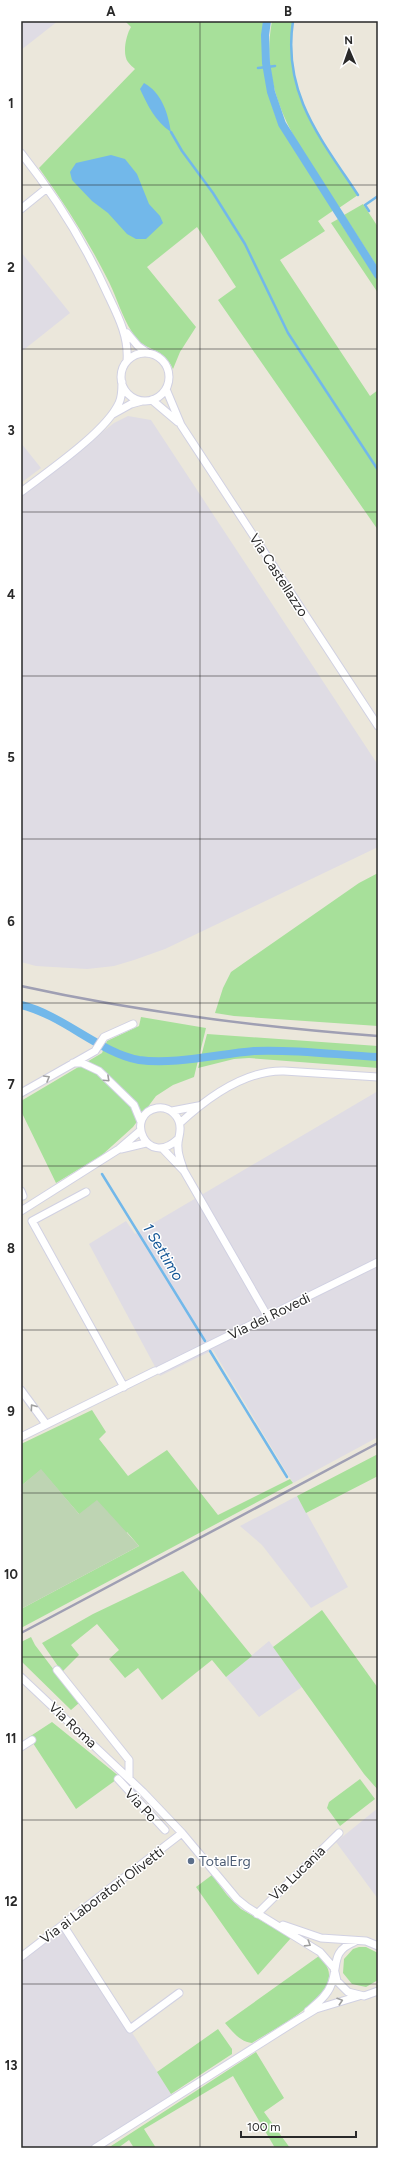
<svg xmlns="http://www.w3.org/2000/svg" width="399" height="2169" font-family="Figtree,sans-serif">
<rect width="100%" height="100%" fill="#ebe7db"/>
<path fill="#dfdce4" d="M21,21H58L21,50Z
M21,252L70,313L21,352Z
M128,416L151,420L378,765V847L165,949L134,960L114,966L87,969L36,966L21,962V496L114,423Z
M21,443L41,468L21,483Z
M378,1091V1437L293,1483L213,1350L160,1376L89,1244L126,1221L135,1234Z
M297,1496L348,1587L311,1608L262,1545L240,1526Z
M269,1641L302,1687L259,1717L226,1677Z
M378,1808V1899L336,1842Z
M63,1925L174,2098L95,2148H21V1957Z"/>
<path fill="#a7e09a" d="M125,21H264C259,56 266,92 279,125L334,210L318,221L325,231L280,260L370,396L378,390V530L218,300L236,287L197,227L147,267L196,327L180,352L173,369C162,344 144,354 132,332C122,317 117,298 109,282C89,242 65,204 39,168L135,69C133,67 130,65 128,62C122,54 126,35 131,27Z
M272,21H293C282,93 321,139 358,195L339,208C301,148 258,97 272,21Z
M363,204L378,227V268L344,215Z
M338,219L378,281V293L331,223Z
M378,873V1026L234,1016L215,1013L223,988L231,972L359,883Z
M141,1017L206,1028L194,1077L173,1085L156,1096L133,1127L102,1155L56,1183L21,1111V1101L102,1053L107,1041L139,1026Z
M207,1034L378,1046V1068L249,1058L234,1059L198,1068Z
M92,1410L106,1432L99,1439L128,1476L167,1450L218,1515L290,1479L293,1483L21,1628V1609L139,1546L127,1532L126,1534L79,1514L41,1470L21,1486V1444Z
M378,1454V1476L306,1513L297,1496Z
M183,1571L252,1656L226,1677L212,1660L162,1700L138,1668L125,1678L109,1659L119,1650L97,1624L71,1645L79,1655L62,1672L42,1643L93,1614Z
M322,1610L378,1688V1790L364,1774L273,1647Z
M31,1637L35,1645L79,1703L71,1710L21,1661V1642Z
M52,1722L120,1777L76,1809L29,1737Z
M360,1779L375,1799L340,1826L327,1808L329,1802Z
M212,1875L227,1895L241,1909L291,1938L258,1975L196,1887Z
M359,1947H366L378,1953V1980L366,1987L352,1984L343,1973L344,1959L353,1949Z
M319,1956C323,1961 329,1967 329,1975C330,2001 272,2030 252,2043C240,2042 232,2031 225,2023Z
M218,2029L232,2049V2054L171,2094L157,2072Z
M256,2052L284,2098L264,2112L290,2148H275L233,2076L144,2129L156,2148H134L129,2140L118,2148H108Z"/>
<path fill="#bed4b3" d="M41,1469L79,1514L97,1500L139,1546L21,1609V1486Z"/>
<path fill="#72b8ea" d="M144,83C162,93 168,113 171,132C155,121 148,106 140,89Z
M111,155L125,159L137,174L149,204L160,216L163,223L146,239H136L127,234L108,213L92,201L72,180L70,172L76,163Z"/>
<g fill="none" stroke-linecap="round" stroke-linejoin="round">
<path stroke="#72b8ea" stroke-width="2.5" d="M293,21C282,93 321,139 358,195
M258,68L275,66
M171,132L182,151L213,193L245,244L288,333L378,470
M369,211L365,205L378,196
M102,1174L205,1341
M210,1351L287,1477"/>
<path stroke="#72b8ea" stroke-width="8" d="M267,21L265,35L266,63L271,92L282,124L378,275
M21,1005C63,1015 100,1053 139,1060C174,1065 218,1054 254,1051C295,1049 337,1055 378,1057"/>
<defs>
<path id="minor" d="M21,153C56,197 85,244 108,295C118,316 129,337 127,361
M21,209L47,188
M127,333L138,346L148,353
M121 377a24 24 0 1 1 48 0a24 24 0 1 1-48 0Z
M166,389L181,425L378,726
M152,400L178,422
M113,414L131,404L142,401
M21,492C47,472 106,432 119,403C122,397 122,389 122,382
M73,1063H82L99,1071L134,1105L141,1122
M21,1093L95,1051L104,1037L133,1024
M172,1111L198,1106
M180,1123C208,1097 245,1070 284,1071L378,1077
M178,1139C146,1169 124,1114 157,1108C170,1106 181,1117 180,1130C180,1136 177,1141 178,1148C178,1155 181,1162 183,1168
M162,1148L184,1171L268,1317
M121,1149L146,1143
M21,1191L23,1196
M86,1192L32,1221L124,1387
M21,1211L119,1149L140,1131
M159,1370L378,1262
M21,1390L46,1424
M21,1437L155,1371
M57,1670L129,1760V1777
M21,1677L143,1792L182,1833L237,1899L247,1907L320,1952L334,1968L337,1981L348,1992L364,1996L378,1991
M21,1747L32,1740
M118,1779L165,1830
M257,1914L339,1833
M63,1925L130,2029L179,1993
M283,1925L321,1938L366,1941L378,1946
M21,1957L182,1833
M308,2011C316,2004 327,1996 331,1985C339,1966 330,1952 354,1942
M95,2148L296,2021L316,2009L359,1996"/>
</defs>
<use href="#minor" stroke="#d1d1e2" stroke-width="9"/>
<use href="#minor" stroke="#fff" stroke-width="7"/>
<path stroke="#9f9fb3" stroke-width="2.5" d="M21,986C139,1012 258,1027 378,1036
M21,1633L378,1443"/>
</g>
<defs><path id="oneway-chevron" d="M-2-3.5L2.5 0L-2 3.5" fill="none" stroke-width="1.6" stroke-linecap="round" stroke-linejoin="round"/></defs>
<g stroke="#9f9f9f">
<use href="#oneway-chevron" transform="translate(47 1078) rotate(-30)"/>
<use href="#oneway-chevron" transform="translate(107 1079) rotate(43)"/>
<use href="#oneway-chevron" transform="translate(33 1407) rotate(-126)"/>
<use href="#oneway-chevron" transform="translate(308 1944) rotate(32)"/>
<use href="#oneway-chevron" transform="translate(340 2001) rotate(-18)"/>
</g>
<path fill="none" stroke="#292929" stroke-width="1" stroke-opacity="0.55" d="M200,21V2148M21,185H378M21,349H378M21,512H378M21,676H378M21,839H378M21,1003H378M21,1166H378M21,1330H378M21,1493H378M21,1657H378M21,1820H378M21,1984H378"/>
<circle fill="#5c6f8a" stroke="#fff" stroke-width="1.5" cx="191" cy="1861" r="4"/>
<g text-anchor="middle" stroke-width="3" stroke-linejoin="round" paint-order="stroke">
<g font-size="14" fill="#292929" stroke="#fff">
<text transform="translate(279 575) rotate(57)" y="5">Via Castellazzo</text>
<text transform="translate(269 1316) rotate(-26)" y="5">Via dei Rovedi</text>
<text transform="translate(73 1725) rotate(43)" y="5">Via Roma</text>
<text transform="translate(141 1805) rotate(47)" y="5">Via Po</text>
<text transform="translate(297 1873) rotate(-44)" y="5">Via Lucania</text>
<text transform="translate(102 1895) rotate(-37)" y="5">Via ai Laboratori Olivetti</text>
</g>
<g font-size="14" fill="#4e5e75" stroke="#fff" text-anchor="start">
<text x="199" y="1866">TotalErg</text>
</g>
<g font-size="15" font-style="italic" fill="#125495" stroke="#fff">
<text transform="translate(163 1252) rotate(59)" y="5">1 Settimo</text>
</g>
</g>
<rect width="399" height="2169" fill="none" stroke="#ffffff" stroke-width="44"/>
<g transform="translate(349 50) rotate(358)" stroke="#ffffff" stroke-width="3" paint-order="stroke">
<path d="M0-3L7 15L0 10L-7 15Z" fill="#292929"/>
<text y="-6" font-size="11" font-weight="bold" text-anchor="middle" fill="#292929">N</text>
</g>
<path d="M241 2131v6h115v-6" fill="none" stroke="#292929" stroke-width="2"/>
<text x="247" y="2131" font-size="12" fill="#292929" stroke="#ffffff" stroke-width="3" paint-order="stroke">100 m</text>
<rect x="22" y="22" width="355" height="2125" fill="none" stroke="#292929" stroke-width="1.5"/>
<g font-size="13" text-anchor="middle" font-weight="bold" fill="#292929">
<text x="111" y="16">A</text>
<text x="288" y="16">B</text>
<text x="11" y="108">1</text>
<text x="11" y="272">2</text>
<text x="11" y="435">3</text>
<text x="11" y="599">4</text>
<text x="11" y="762">5</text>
<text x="11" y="926">6</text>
<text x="11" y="1089">7</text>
<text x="11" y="1253">8</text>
<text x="11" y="1416">9</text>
<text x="11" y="1579">10</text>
<text x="11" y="1743">11</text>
<text x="11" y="1906">12</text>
<text x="11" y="2070">13</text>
</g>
</svg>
